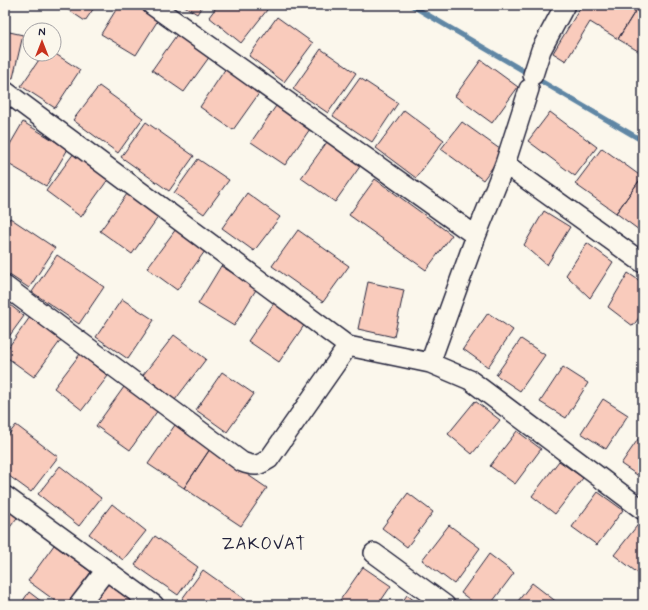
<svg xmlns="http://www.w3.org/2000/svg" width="648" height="610" font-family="Mynerve,sans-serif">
<rect width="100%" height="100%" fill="#fbf7ec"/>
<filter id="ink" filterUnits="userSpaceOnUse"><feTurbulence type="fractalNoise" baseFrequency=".025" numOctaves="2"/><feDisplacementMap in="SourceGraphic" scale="8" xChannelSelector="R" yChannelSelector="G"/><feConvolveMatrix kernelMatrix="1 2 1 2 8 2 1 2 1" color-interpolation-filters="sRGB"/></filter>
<g filter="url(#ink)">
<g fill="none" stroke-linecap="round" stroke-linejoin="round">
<path stroke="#6087a5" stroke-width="5" d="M411,5L643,141"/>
</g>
<path fill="#f9cbbc" stroke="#22223b" d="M61,5H96L85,21Z
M119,5H139L160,17L136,55L101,34Z
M183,5H203L197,14Z
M218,5H260L267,10L241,43L209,17Z
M582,5H639L618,39L590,22L566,61L553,53Z
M639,5H643V54L618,39Z
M277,17L313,43L284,82L249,56Z
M5,31L23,35L13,78L5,77Z
M178,33L210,56L184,92L152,70Z
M321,49L356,73L328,113L293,89Z
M54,53L80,70L55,108L21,86L43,54H54Z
M481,60L518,87L492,123L455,96Z
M226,68L260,92L233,130L200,107Z
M360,78L398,103L372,142L333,116Z
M99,86L143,118L118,153L73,120Z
M276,106L310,129L285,165L251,142Z
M404,110L444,140L416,178L376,148Z
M550,112L597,147L575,176L528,141Z
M23,122L68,149L46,186L5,162V153Z
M146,122L194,156L169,191L121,157Z
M462,122L504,152L483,180L441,149Z
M327,142L361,165L335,202L301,178Z
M602,148L642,177L616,213L575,184Z
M74,153L109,178L81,217L46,191Z
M198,159L229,180L204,214L174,193Z
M375,179L452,235L426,270L349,215Z
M639,181L643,184V233L616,213Z
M247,193L280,217L254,251L222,228Z
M127,194L159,216L132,254L100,231Z
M544,211L570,227L547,265L524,245Z
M10,218L55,248L29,288L5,272V227Z
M176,229L205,251L177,290L147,268Z
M298,230L349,266L323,302L272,266Z
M587,243L613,262L590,298L566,275Z
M57,255L104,287L79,324L32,292Z
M221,266L257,288L234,326L198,304Z
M628,273L643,283V312L633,326L608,307Z
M368,282L404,290L394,337L358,329Z
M122,299L154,320L128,359L96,337Z
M5,301L24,316L5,342Z
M274,303L305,324L279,362L248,341Z
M488,313L513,330L488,367L463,349Z
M30,317L61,340L34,377L5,356V352Z
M174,335L206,359L175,400L143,375Z
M521,339L545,355L520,391L496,375Z
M80,354L108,376L82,410L54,388Z
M563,367L588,383L566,418L540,402Z
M222,372L254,394L227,432L196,410Z
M124,387L158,410L130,450L96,426Z
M603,399L628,415L606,449L581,433Z
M475,401L500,420L472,454L448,434Z
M16,425L58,457L31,492L5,473V439Z
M175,425L210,449L184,488L148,464Z
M517,431L541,449L515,484L490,466Z
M643,432V479L621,464Z
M210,449L267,488L241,526L184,488Z
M559,461L583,478L555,514L532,496Z
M60,466L101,498L79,526L38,494Z
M598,492L623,510L597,545L572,527Z
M408,493L433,512L407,547L382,528Z
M112,504L146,531L123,560L89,534Z
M5,505L19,515L5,534Z
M640,522L643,524V568L639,574L614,555Z
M449,525L480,548L454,584L422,560Z
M155,536L198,567L178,595L135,565Z
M54,545L91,572L67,605H61L28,581Z
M489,554L514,573L490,605H477L461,593Z
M363,567L391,586L378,605H341L338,603Z
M203,570L244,599L240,605H191L182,599Z
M106,583L137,605H90Z
M532,583L558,603L557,605H515Z
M29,592L46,605H20Z
M407,595L420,605H400Z"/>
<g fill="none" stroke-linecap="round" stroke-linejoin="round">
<defs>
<path id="minor" d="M152,5L476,236
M533,75L541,50L565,5
M5,91L348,346L430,363L470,380L643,510
M505,164L643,263
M5,286L242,462C255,467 258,466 269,459L348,346
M430,363L476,236L505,164L529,89
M5,496L154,605
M374,553L445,605
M79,605L106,570"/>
</defs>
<use href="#minor" stroke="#22223b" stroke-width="22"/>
<use href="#minor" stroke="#fbf7ec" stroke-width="19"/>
</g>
</g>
<g text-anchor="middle" stroke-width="3.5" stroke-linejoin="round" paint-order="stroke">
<g font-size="17" letter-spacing="1" fill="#22223b" stroke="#fbf7ec">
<text x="264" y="549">ZAKOVAT</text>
</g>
</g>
<rect width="648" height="610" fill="none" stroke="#fbf7ec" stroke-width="20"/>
<rect x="10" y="10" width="628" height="590" fill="none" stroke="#22223b" stroke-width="1.5" filter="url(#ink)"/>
<g transform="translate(42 42)"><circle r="19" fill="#fbf7ec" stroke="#a4a2a5"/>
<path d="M0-3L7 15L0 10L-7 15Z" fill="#c8321e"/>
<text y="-6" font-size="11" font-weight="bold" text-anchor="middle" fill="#22223b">N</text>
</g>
</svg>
